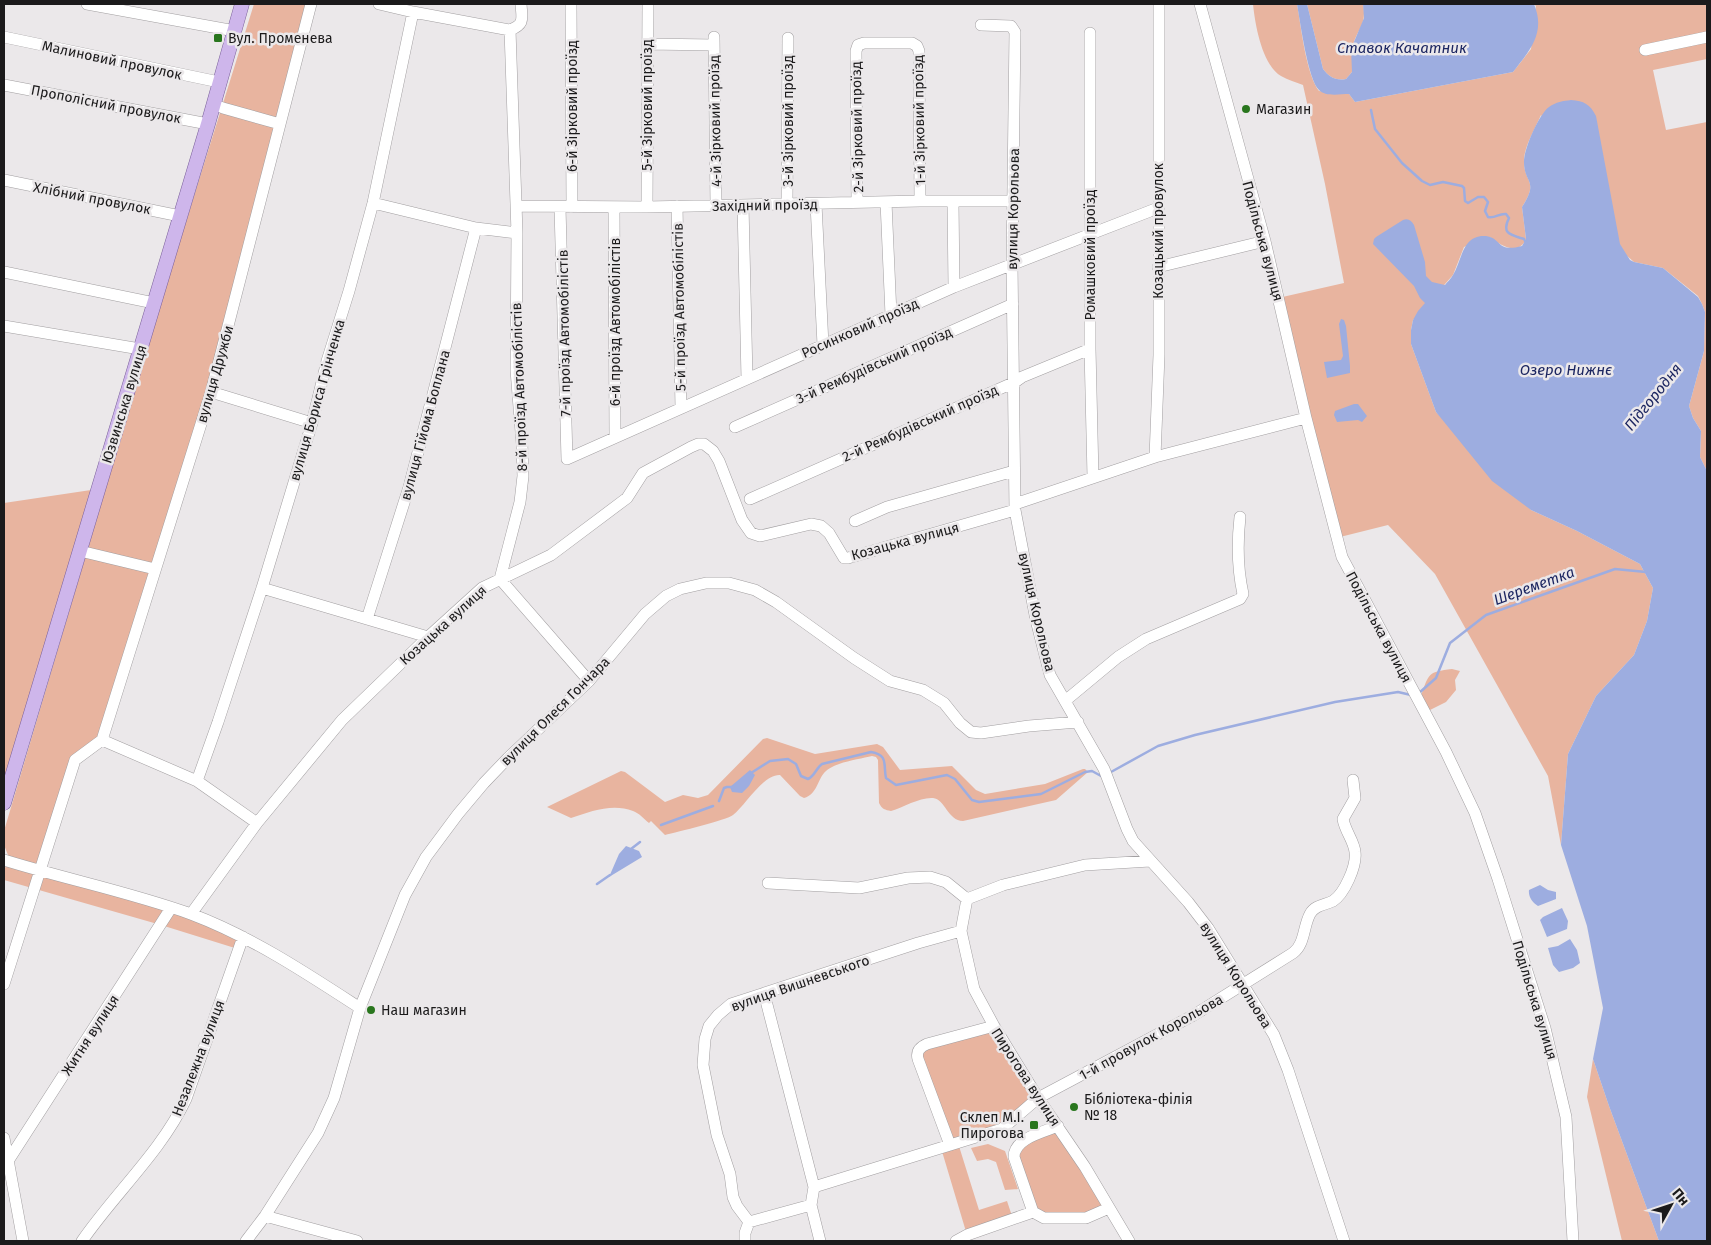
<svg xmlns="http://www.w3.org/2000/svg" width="1711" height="1245" font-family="'Fira Sans',sans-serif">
<rect width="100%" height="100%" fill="#ebe8ea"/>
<path fill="#e8b49f" d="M254,4H311L211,392L102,740L75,760L40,870L171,908L243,937L238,949L161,925L4,880V873L8,855L4,845V831L160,305Z
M1253,4H1297C1301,26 1306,74 1319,91L1349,94L1355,102L1513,72L1531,49L1536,6L1534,4H1707V37H1706L1707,59L1653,70L1666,130L1707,122V471L1700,457L1701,431L1693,418L1689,406L1704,351L1705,312L1702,304L1698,296L1663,268L1634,262L1626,255L1541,115C1535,129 1525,145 1524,159C1523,184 1540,179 1522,207L1526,239C1518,257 1500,245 1490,237L1464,247L1453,275L1413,320L1411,330V344L1436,412L1531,510L1577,531L1640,564L1653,588L1647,621L1634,655L1596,696L1568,754L1561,845L1548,776L1435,574L1388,525L1336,538L1278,298L1344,283L1325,184L1303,85C1296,82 1288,80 1281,76C1262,65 1255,24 1253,4Z
M1307,4H1363C1367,25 1358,27 1353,45C1351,55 1353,63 1352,72L1346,79C1336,81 1329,77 1323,69Z
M91,490L4,782V503Z
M1452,669L1460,671L1455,680L1456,690L1446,702L1428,711L1421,696C1429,673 1428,672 1452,669Z
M767,738L815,754L877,744L883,747L900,770L952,766L976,790L985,794L1045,784L1083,769H1085L1088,772L1056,800L963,821C948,821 945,799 933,798C920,797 904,807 891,811C885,810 882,809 879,803L878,760L876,757L872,756C860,759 836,762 826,771C817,779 818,794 804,798L800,796L780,775C763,774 745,806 733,815C727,820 677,832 665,835L651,821L649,823C644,819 639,813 633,811C613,803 591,811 571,818L547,807L621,771L625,772L665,802L683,795L698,798L708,795L763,739Z
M994,1026L1038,1098L1002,1129L958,1143L979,1210L1007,1201L1013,1219L967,1235L941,1148L950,1146L919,1050Z
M1593,1059L1609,1106L1659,1241H1622L1587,1097Z
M1058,1126L1109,1208L1086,1218L1037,1216L1015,1149Z
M988,1144L1005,1151L1018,1189L1005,1190L996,1162L988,1159L977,1161L971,1148Z"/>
<path fill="#9dade0" d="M1297,4H1307L1323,69C1329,77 1336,81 1346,79L1352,72L1351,49L1364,18L1363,4H1534C1546,33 1530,50 1513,72L1355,102L1349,94C1340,94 1325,97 1319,90C1308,80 1300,21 1297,4Z
M1571,100C1584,101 1590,104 1596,116L1620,244L1630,260L1634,262L1663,268L1698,297L1702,304L1705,312L1704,351L1689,406L1693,418L1701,431L1700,457L1707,471V1241H1659L1609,1106L1593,1059L1603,1008L1587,926L1561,845L1568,754L1596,696L1634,655L1647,621L1653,588L1640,564L1577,531L1531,510L1492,481L1436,412L1411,344V330L1413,320L1418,311L1425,303L1420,298L1414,286L1373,244L1374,239L1376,237L1403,220C1408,218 1411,220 1414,225L1425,262L1426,276L1432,282L1445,285C1447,282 1451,279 1453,275C1462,261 1462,234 1486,236C1502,238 1496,253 1522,246L1526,239L1522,207C1540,179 1523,184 1524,160C1525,147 1539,114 1549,107C1556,102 1563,101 1571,100Z
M1341,319L1344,320L1346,326L1350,366V373L1327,378L1324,362L1341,360L1343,356L1339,324Z
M1354,404H1358L1367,416L1362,422L1358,420L1337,422L1334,415L1335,411Z
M750,770L755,775L749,786L742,793L732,792L730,787Z
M626,846L639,851L642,857L609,877L619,854Z
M1540,885L1548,890L1556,892V899L1538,906C1533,903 1528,897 1529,890Z
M1562,908L1568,921L1567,929L1547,937L1540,920L1543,917Z
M1570,939L1577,950L1580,963L1573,968L1559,972L1553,965L1548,948L1558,946Z"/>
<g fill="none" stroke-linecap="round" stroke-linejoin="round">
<path stroke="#9dade0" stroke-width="2.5" d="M1371,110L1375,129L1402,163L1422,181L1430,185L1443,182L1462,186L1464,188L1465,201L1468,203L1478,197H1484L1488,202L1485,211L1488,217C1495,219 1499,213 1506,214L1509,218C1501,234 1511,235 1524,239L1526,243
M1419,693L1436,678L1450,643L1486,615L1615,569L1646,572
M1111,772L1158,746L1195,735L1335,702L1398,692L1411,695
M751,773L770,761L788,759L796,764L801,776L808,779C815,776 816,768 822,764L871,752C889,755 883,765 886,778L896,785L947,775L955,779L972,800L979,802L1041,794L1085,772L1092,771L1101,776
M719,801L724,788L727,787H733
M661,825L713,806
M631,849L640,842
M597,884L610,875"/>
<defs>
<path id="minor" d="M87,4L235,31
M379,4L413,12L510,30
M571,4L572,207
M1200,4L1265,241L1306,418L1342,557L1446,752L1475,813L1498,879L1545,1028L1566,1117L1573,1241
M981,25L1011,26L1015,32L1012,264L1015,510L1036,620L1050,675L1104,769L1127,829L1133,841L1188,902L1208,928L1274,1035L1288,1070L1344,1241
M510,30L517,233L516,370L522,444L523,476L520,502L500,579L589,681
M510,30C525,24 522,19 521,4
M1090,33V349L1093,477
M4,37L219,82
M714,37L716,205
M647,44L714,45
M1645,50L1707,37
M4,85L208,124
M213,104L223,108L280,124
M4,180L180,216
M857,202L856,51L858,45L864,43H912L917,46L919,51L920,201
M886,202L891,315
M953,202L954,287
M373,203L476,228L517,233
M787,204L788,38
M816,204L823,345
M743,205L747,378
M516,206L647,207L920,201H1013
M677,206L681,408
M614,207L615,437
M647,207L648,4
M560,208L567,459L954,287L1158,208
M1158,267L1265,241
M4,272L154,303
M4,326L140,349
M211,392L312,423
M735,427L1013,304
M1155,457L1159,355V4
M750,499L1015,382L1022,377L1090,349
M1015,504L1155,457L1306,418
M855,521L887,507L1014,471
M80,551L155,569
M262,588L428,637
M367,619L409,487L476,228
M1065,701L1118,657L1146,639L1240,599L1243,594C1237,567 1237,544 1240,517
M102,740L211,392L311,4
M197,781L218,722L262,588L312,423L327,361L349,291L373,203L413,12
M4,860C65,879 130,892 191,914C252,937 306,973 360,1008
M768,883L859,888L908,878L930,877L946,882L967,899L1003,885L1085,865L1150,861
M967,899L961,931L974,989L994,1026L1038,1098L1085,1167L1129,1241
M191,914L257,823L342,720L428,637L482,588L551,555L627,498L643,473L691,447L698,444H704L713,451L719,461L742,520L751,533L760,536L811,524L821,526L829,533L844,558H848L1015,510
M4,984L75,760L102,740L197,781L257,823
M764,993L814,1187L811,1205
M1058,1126C1044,1132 1014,1138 1014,1157L1033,1212L1044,1218H1086L1109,1208
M4,1138L23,1241
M950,1145L918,1059C916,1051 920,1047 927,1044L994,1026
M8,1161L171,908
M814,1187L1002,1129L1038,1098L1194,1015L1293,953C1305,944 1303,927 1310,914C1315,905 1325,905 1333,901C1344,894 1357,866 1355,852C1354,841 1345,831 1343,819L1355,798L1353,780
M265,1216L357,1241
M82,1241C115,1193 161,1152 186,1099L243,937
M246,1241L265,1216L318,1133L334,1098L360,1008L405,895L426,857L458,814L484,783L508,758L589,681L645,614L666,596L680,589L706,583H729L755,590L776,602L854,658L890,681L923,690L944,703L960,723L971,732L981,733L1029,726L1078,722
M745,1241V1233L749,1222
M820,1241L811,1205L749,1222L737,1206L733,1197L730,1174L717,1135L703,1065L705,1039L709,1026L718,1015L731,1004L918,943L961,931
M956,1241L967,1235L1033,1212"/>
<path id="major" d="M4,803L208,124L242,4"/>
</defs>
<use href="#minor" stroke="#a29fa1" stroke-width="12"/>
<use href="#major" stroke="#7a6099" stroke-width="15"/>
<use href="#minor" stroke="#fff" stroke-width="11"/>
<use href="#major" stroke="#ceb6eb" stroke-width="14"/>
</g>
<g fill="#29761e" stroke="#ebe8ea" stroke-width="2">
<rect x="213" y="33" width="10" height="10" rx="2.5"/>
<circle cx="1246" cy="109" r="5"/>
<circle cx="371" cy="1010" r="5"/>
<circle cx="1074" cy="1107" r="5"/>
<rect x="1029" y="1120" width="10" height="10" rx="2.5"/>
</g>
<g text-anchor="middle" stroke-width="5" stroke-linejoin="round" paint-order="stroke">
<g font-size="14" fill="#1b1a1b" stroke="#ebe8ea" text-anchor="start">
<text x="228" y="43">Вул. Променева</text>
<text x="1256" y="114">Магазин</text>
<text x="381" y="1015">Наш магазин</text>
<text x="1084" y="1104">Бібліотека-філія<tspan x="1084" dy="16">№ 18</tspan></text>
<text x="1024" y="1122" text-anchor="end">Склеп М.І.<tspan x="1024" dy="16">Пирогова</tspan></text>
</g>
<g font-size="14" fill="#1b1a1b" stroke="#ebe8ea">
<text transform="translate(112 60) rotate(12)" y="5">Малиновий провулок</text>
<text transform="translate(106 104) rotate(11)" y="5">Прополісний провулок</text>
<text transform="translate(647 105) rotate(-90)" y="5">5-й Зірковий проїзд</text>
<text transform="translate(572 106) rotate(-90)" y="5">6-й Зірковий проїзд</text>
<text transform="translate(919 120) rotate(-91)" y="5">1-й Зірковий проїзд</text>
<text transform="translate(715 121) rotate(-91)" y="5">4-й Зірковий проїзд</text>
<text transform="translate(788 121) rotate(-90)" y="5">3-й Зірковий проїзд</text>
<text transform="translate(857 127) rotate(-91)" y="5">2-й Зірковий проїзд</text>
<text transform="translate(92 198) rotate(11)" y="5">Хлібний провулок</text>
<text transform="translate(765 205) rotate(-1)" y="5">Західний проїзд</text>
<text transform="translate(1013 209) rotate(-89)" y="5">вулиця Корольова</text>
<text transform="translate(1158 231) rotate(-90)" y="5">Козацький провулок</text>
<text transform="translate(1263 241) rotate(75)" y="5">Подільська вулиця</text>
<text transform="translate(1090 255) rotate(-90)" y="5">Ромашковий проїзд</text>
<text transform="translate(679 307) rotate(-91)" y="5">5-й проїзд Автомобілістів</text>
<text transform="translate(615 322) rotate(-90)" y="5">6-й проїзд Автомобілістів</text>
<text transform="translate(860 328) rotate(-24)" y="5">Росинковий проїзд</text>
<text transform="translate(564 333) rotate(-91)" y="5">7-й проїзд Автомобілістів</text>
<text transform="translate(874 365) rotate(-24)" y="5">3-й Рембудівський проїзд</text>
<text transform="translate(215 374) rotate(-74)" y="5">вулиця Дружби</text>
<text transform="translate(519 387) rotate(-92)" y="5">8-й проїзд Автомобілістів</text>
<text transform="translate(317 400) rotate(-74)" y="5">вулиця Бориса Грінченка</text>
<text transform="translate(124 404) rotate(-73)" y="5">Юзвинська вулиця</text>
<text transform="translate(920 423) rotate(-24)" y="5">2-й Рембудівський проїзд</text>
<text transform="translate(425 425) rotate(-75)" y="5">вулиця Гійома Боплана</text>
<text transform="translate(905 541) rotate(-15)" y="5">Козацька вулиця</text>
<text transform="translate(1037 612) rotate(77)" y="5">вулиця Корольова</text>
<text transform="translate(443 625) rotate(-42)" y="5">Козацька вулиця</text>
<text transform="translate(1379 627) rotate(62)" y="5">Подільська вулиця</text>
<text transform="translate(555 711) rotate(-45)" y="5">вулиця Олеся Гончара</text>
<text transform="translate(1236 975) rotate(58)" y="5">вулиця Корольова</text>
<text transform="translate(800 983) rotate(-19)" y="5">вулиця Вишневського</text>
<text transform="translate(1535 1000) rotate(73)" y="5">Подільська вулиця</text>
<text transform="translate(90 1035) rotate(-57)" y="5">Житня вулиця</text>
<text transform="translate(1151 1037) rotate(-29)" y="5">1-й провулок Корольова</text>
<text transform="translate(198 1058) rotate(-69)" y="5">Незалежна вулиця</text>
<text transform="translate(1026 1077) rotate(57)" y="5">Пирогова вулиця</text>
</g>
<g font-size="15" font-style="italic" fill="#1c2661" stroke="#ebe8ea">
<text x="1402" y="53">Ставок Качатник</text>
<text x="1566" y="375">Озеро Нижнє</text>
<text transform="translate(1653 397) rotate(-51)" y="5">Підгородня</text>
<text transform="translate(1534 586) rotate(-20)" y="5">Шереметка</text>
</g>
</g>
<rect width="1711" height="1245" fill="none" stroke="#1b1a1b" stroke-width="10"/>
<g transform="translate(1671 1205) rotate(50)" stroke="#ebe8ea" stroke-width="4" paint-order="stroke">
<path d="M0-4L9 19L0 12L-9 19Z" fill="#1b1a1b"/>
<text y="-8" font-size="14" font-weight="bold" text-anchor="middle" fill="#1b1a1b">Пн</text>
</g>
</svg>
